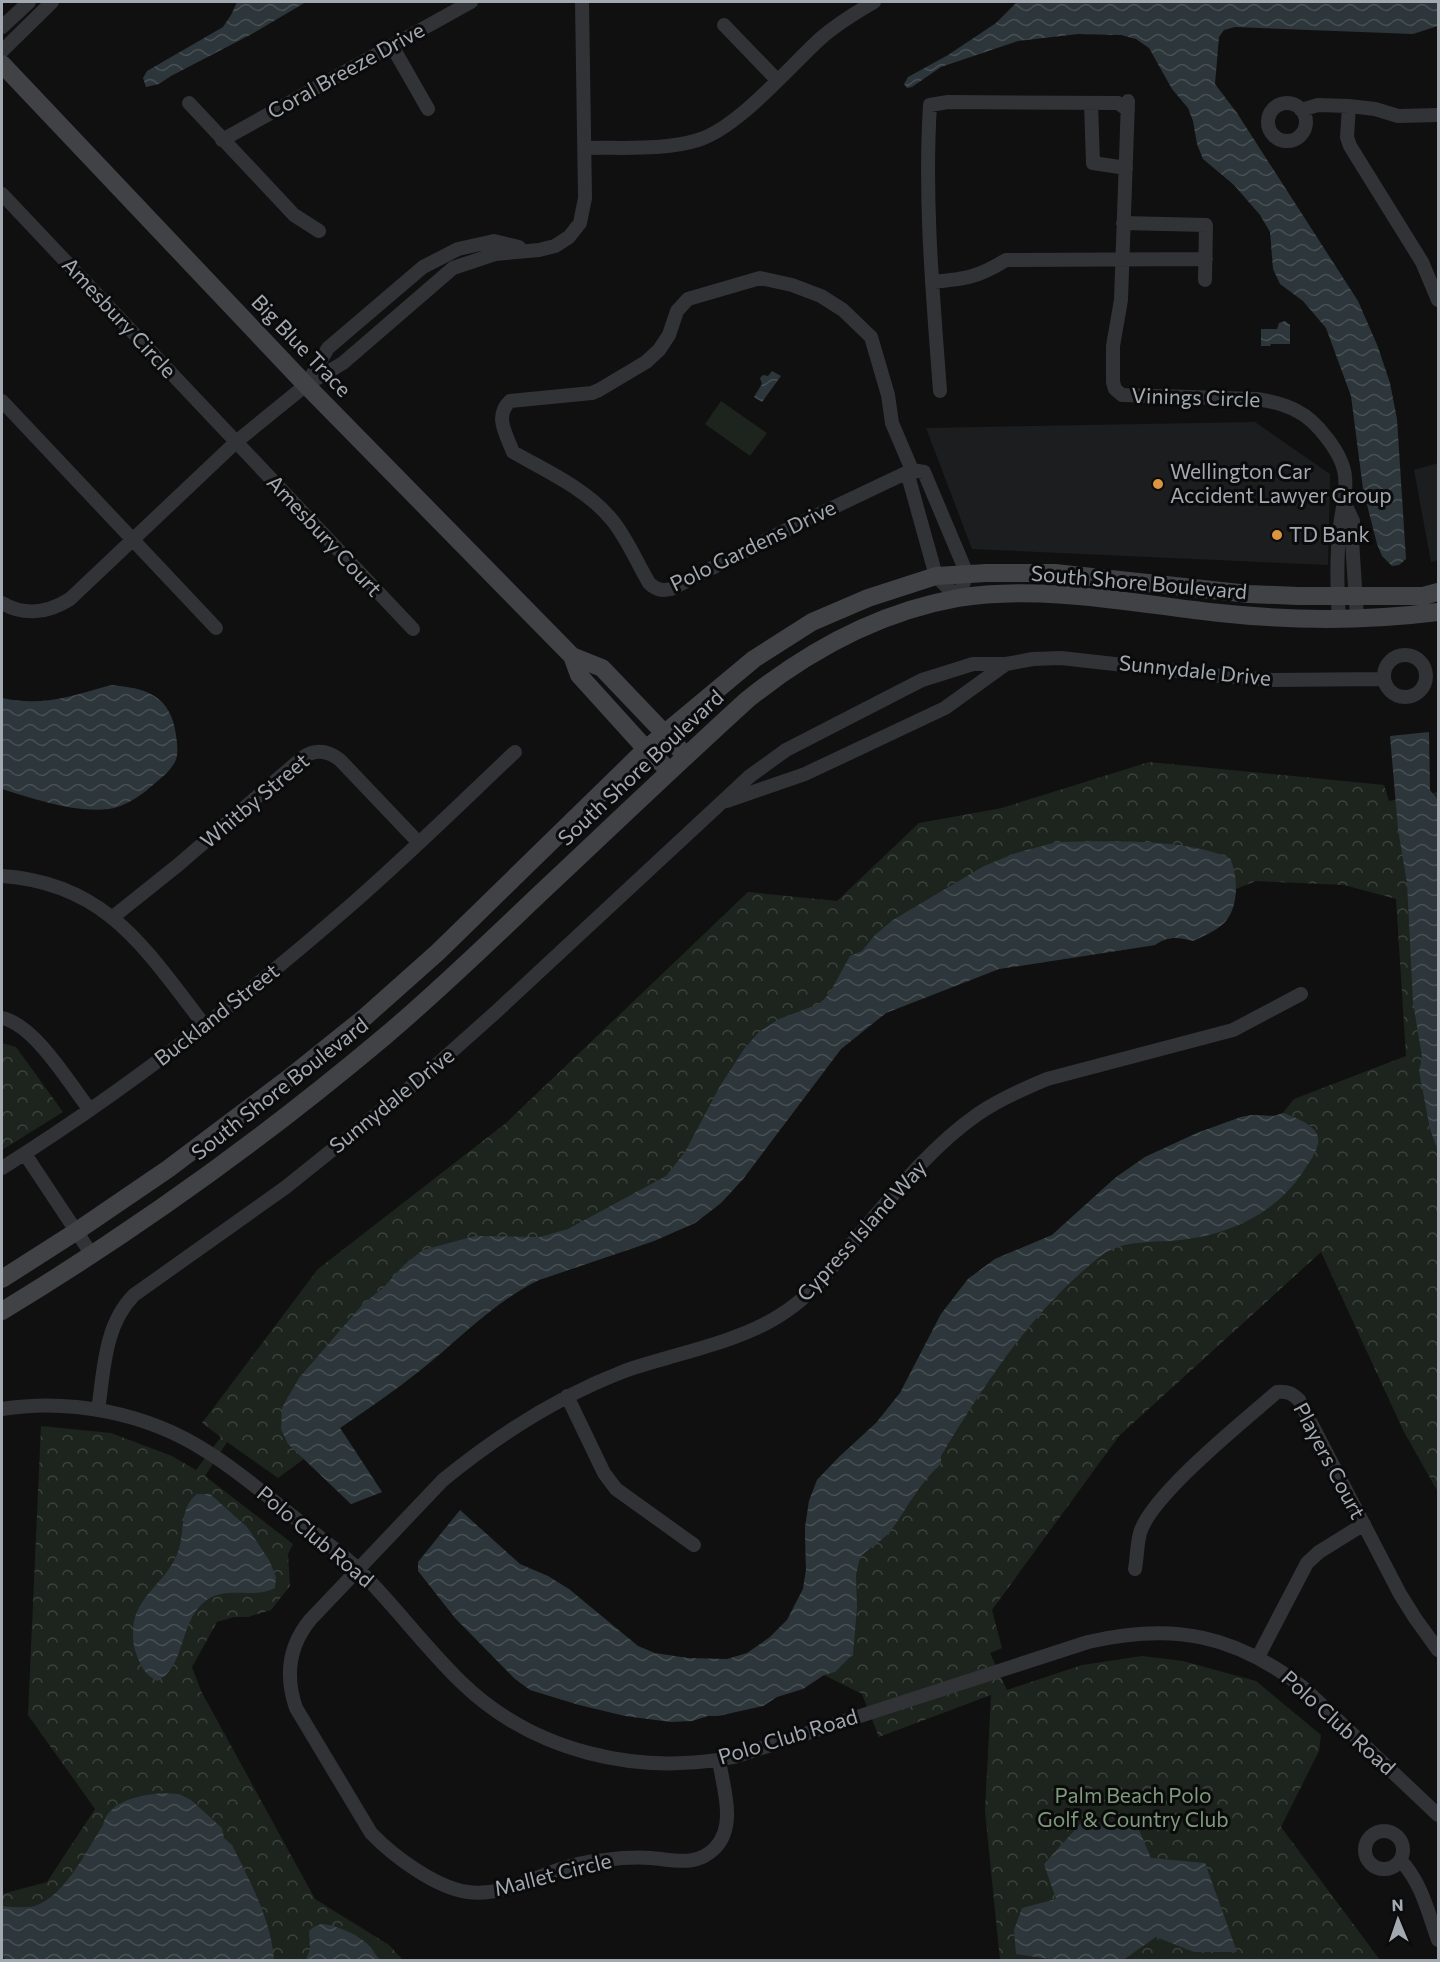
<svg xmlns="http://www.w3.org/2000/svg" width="1440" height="1962" font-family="Commissioner,sans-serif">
<defs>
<pattern id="forest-crowns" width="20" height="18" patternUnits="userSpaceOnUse" patternTransform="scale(1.5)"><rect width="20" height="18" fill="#1d241d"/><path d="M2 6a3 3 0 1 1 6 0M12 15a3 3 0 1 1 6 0" fill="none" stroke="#3b413b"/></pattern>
<pattern id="water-waves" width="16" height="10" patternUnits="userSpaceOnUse" patternTransform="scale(1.5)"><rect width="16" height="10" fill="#2d363a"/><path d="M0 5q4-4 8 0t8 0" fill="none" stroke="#485054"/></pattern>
</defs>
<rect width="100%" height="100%" fill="#101011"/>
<path fill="#1c1d1e" d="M1255,422L1330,474L1328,565L972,549L926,428Z
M1438,463V560L1431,562L1414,470Z"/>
<path fill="url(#forest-crowns)" d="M1149,762L1384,785L1389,801L1438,792V1492L1404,1432L1321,1252L1119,1436L992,1610L1002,1648L990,1653L1007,1690L1082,1665L1142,1656L1183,1661L1256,1681L1321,1735L1319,1751L1281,1827L1380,1960H1000L985,1811L991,1695L879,1737L862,1694L824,1675L770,1637L787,1620L803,1589L806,1570L805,1528L809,1501L817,1480L839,1457L876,1423L900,1393L941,1314L968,1279L995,1259L1052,1235L1115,1178L1145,1157L1197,1133L1241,1117L1252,1115L1274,1116L1283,1113L1294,1099L1406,1056L1396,899L1344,885L1256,881L1236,889C1232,921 1222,927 1193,941C1178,937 1168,936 1155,945L999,969L885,1013L841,1049L743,1179L721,1203L695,1223L654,1241L539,1280C493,1302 458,1341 418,1372C393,1392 366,1410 340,1428L382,1492L351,1504L304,1459L278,1478L227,1442L205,1476L293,1544L288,1554L290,1586L271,1610L248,1617H234L217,1622L192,1667L201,1691L315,1899L389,1945L403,1960H2V1894L47,1882L95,1809L28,1715L41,1426L111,1433L172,1456L196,1470L221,1437L202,1423L318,1269L506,1123L748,892L837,901L919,823L1002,808Z
M2,1043L16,1047L63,1112L2,1150Z"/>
<path fill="#1d241d" d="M721,401L767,433L750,456L705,424Z"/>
<path fill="url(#water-waves)" d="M237,2H306L250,35L171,76L159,84L146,87L143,78L147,71L223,27L231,15Z
M1017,2H1438V26L1413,34L1235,27L1224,30L1219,37L1215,84L1237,113L1358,301L1378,347L1390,383L1397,419L1406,559L1399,565L1392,566L1382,556L1377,544L1363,489L1351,396L1326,328L1303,301L1280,284L1273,269L1270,232L1260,215L1234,185L1203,159L1197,144L1193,121L1188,108L1172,89L1149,48L1136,39L1121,35L1078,34L1018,41L941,67L912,87L907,88L904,84L908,77L948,55L996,23Z
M1285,321L1290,325V344H1271L1270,346H1261V329H1277L1279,323Z
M772,371L781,376L762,402L754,397L762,384L760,378L763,375L768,376Z
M111,685C147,688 171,696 176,735C177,743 179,754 175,762C169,773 156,782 146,791C135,799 123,807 109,809C74,813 35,799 2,789V698C42,707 72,696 111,685Z
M1429,732L1430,790L1438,800V1151L1430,1129L1419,1071L1422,1057L1413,1002L1407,883L1398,829L1390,736Z
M1057,842C1108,841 1183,838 1230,858C1238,876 1239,905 1226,921C1218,930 1204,936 1193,941C1178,937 1168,936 1155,945L999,969L886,1013L841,1049L743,1179L721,1203L695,1223L654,1241L539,1280C493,1302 458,1341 418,1372C393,1392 366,1410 340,1428L382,1492L351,1504L288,1444L281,1429L282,1408L299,1378L363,1304L383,1288L404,1265L423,1250L475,1236L540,1237L568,1229L666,1176L685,1152L720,1086L744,1049L759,1032L779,1019L819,1004L829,994L850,956L862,951L875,935L893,920L984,866L1016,853Z
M1283,1113C1297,1118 1325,1128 1317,1147C1315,1154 1310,1161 1306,1167C1279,1212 1232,1234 1181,1240C1157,1243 1123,1239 1102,1255C1034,1308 985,1383 941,1456V1464C920,1482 908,1507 892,1529C883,1541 870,1547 860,1557L856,1575L857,1608L853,1654L835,1672L824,1675L803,1689L777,1697L763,1706L718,1716H708L692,1721L671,1722L625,1716L579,1705L530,1690L515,1679L455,1618L418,1571V1562L460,1510L520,1564L548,1576L569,1589L638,1646L655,1653L688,1658L727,1659L747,1653L770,1637L787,1620L803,1589L806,1570L805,1528L809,1501L817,1480L839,1457L876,1423L900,1393L941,1314L968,1279L995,1259L1052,1235L1115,1178L1145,1157L1197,1133L1241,1117L1252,1115L1274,1116Z
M197,1494H210L247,1527L269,1560L276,1577L275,1588C252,1600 224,1584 203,1603C179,1624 185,1668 157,1681C145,1675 140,1665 136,1653C133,1645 133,1638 133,1630C134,1596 167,1583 178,1552C185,1533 179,1507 197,1494Z
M162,1793L179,1794L191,1800L222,1828L224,1838L232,1845C250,1882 271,1919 274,1960H5L2,1951V1906C11,1907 21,1908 30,1907C61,1903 87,1850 103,1825C108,1801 140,1795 162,1793Z
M1081,1823L1139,1830L1151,1858L1205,1863L1237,1952H1194L1156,1937L1123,1960H1056L1016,1954L1014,1930L1022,1908L1056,1899L1044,1864Z
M321,1924C335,1924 364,1937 372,1949C375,1954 377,1957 381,1960H306L310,1949L309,1931L314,1927Z"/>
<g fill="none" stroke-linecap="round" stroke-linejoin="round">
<path stroke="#323336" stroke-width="14" d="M724,25L777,80
M2,27L29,2
M392,46L428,109
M2,51L52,2
M1128,101L1121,300L1113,346V382L1115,389L1122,395L1257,399C1271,401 1284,404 1297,411C1316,420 1343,454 1345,476C1347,493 1342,509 1340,526C1336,557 1337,588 1339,619
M189,103L294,215L319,231
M1091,103L1093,163L1126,168
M1268 122a19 19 0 1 1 38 0a19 19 0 1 1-38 0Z
M1349,106L1347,137L1350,146L1422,262L1438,300
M1301,110L1318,105L1349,106L1375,109L1398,116L1438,115
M222,140L471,2
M584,148C621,147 663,151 698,140C738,128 789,67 821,38C837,24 855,13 874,2
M2,194L413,629
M1123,223L1206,225L1205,280
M760,278L792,285L821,296L843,310L871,337L888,395L892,423L912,470L790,528L671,589C662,591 656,590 649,583C637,563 627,538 612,520C587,489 546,471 513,452C506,434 494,416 510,401L592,393L599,390L646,362L659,350L669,335L677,311L688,299Z
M932,282C964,279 977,278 1006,260L1206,259
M308,382L328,348L423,267L458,249L494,241L519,247
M940,391C933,296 924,200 930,105L948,102L1118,103L1128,110
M2,401L216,628
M912,470L924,472L967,574L958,598L936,576L909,479Z
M1345,504L1353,521L1352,540L1357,618
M2,603C24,616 48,613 70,599L236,442L306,385L343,363L453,268L495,254L539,250L555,246L569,237L580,223L585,198L582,2
M1384 676a21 21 0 1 1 42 0a21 21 0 1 1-42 0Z
M727,801L805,774L945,708L1006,664
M2,876C107,883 146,950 205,1026
M113,917L178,865L302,758C315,749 327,750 340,760L419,843
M2,1018C35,1025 69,1083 90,1110
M25,1154L92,1255
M2,1168C126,1090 242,1000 352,904C408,855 461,803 515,752
M567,1396L604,1473L616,1489L694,1545
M2,1409C70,1398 147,1413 206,1451C234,1468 260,1490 286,1511C311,1531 337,1549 360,1571C395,1606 425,1647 461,1682C533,1752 637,1776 734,1757L1088,1642C1174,1622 1236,1635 1305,1689L1438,1815
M98,1410C104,1371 104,1325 134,1295L286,1187L423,1077L497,1011L750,776L786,750L922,680L973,664H1006L1033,659L1061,658L1222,676L1273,680L1384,679
M1135,1569C1137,1558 1137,1544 1140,1533C1151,1495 1245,1420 1277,1392C1287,1391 1292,1393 1299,1400L1400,1594L1415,1618L1438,1650
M1258,1657L1307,1563L1319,1552L1364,1524
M719,1760C723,1788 737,1825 715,1848C697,1867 674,1860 651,1858C636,1857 620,1858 605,1860C587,1861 568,1866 552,1872C524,1882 498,1896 468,1892C436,1888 393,1856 371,1833L296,1708C285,1676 288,1647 310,1620L443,1480C498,1435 555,1398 622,1372C637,1366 654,1362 670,1357C740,1337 791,1324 836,1262C880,1212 923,1152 978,1114C1000,1099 1023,1089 1047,1079L1233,1030L1301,994
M1365 1850a19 19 0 1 1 38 0a19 19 0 1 1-38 0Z
M1400,1860C1421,1881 1428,1912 1438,1940"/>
<path stroke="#404246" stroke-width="18" d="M2,64L306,385L572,656L602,668L686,756
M572,656L579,675L646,749L670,771
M2,1279L77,1231L168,1169L289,1078L365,1017L438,952L646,749L754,659L812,622L868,598L936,576L986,573H1055L1249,594L1298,596H1423L1438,592
M2,1311C136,1230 264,1138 384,1037C441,989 494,937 548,886C614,824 680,761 747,700C808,651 879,612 958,598C1041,584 1137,604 1220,613C1293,621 1366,621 1438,612"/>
</g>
<g fill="#dc943e" stroke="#0b0b0c" stroke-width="2">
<circle cx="1158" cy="484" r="6"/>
<circle cx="1277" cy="535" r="6"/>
</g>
<g text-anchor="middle" stroke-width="6" stroke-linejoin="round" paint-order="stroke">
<g font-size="21" fill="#a3a9b1" stroke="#0b0b0c">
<text transform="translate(346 71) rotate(-29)" y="7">Coral Breeze Drive</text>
<text transform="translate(119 318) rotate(47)" y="7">Amesbury Circle</text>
<text transform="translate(301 346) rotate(46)" y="7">Big Blue Trace</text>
<text transform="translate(1196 398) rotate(2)" y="7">Vinings Circle</text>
<text transform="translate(324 536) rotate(47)" y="7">Amesbury Court</text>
<text transform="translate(753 546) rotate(-26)" y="7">Polo Gardens Drive</text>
<text transform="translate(1139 583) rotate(5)" y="7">South Shore Boulevard</text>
<text transform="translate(1195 671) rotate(6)" y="7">Sunnydale Drive</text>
<text transform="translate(641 768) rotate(-43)" y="7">South Shore Boulevard</text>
<text transform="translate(255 801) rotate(-40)" y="7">Whitby Street</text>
<text transform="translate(217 1015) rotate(-38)" y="7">Buckland Street</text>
<text transform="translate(280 1089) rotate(-38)" y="7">South Shore Boulevard</text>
<text transform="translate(392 1101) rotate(-39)" y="7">Sunnydale Drive</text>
<text transform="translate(862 1231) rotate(-48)" y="7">Cypress Island Way</text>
<text transform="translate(1329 1461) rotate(62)" y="7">Players Court</text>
<text transform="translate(315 1537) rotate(40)" y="7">Polo Club Road</text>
<text transform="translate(1338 1723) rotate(42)" y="7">Polo Club Road</text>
<text transform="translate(788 1737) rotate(-17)" y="7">Polo Club Road</text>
<text transform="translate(553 1875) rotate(-14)" y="7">Mallet Circle</text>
</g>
<g font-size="21" fill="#a3a9b1" stroke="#0b0b0c" text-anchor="start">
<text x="1170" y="479">Wellington Car<tspan x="1170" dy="24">Accident Lawyer Group</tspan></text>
<text x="1289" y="542">TD Bank</text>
</g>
<g font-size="21" fill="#7e9a7c" stroke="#0b0b0c">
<text x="1133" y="1803">Palm Beach Polo<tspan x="1133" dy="24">Golf &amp; Country Club</tspan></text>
</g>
</g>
<rect width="1440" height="1962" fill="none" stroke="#a3a9b1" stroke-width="6"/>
<g transform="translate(1398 1920) rotate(358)" stroke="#0b0b0c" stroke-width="4.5" paint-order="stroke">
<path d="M0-4.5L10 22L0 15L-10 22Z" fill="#a3a9b1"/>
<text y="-9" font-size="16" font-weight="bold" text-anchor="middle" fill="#a3a9b1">N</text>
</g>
</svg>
